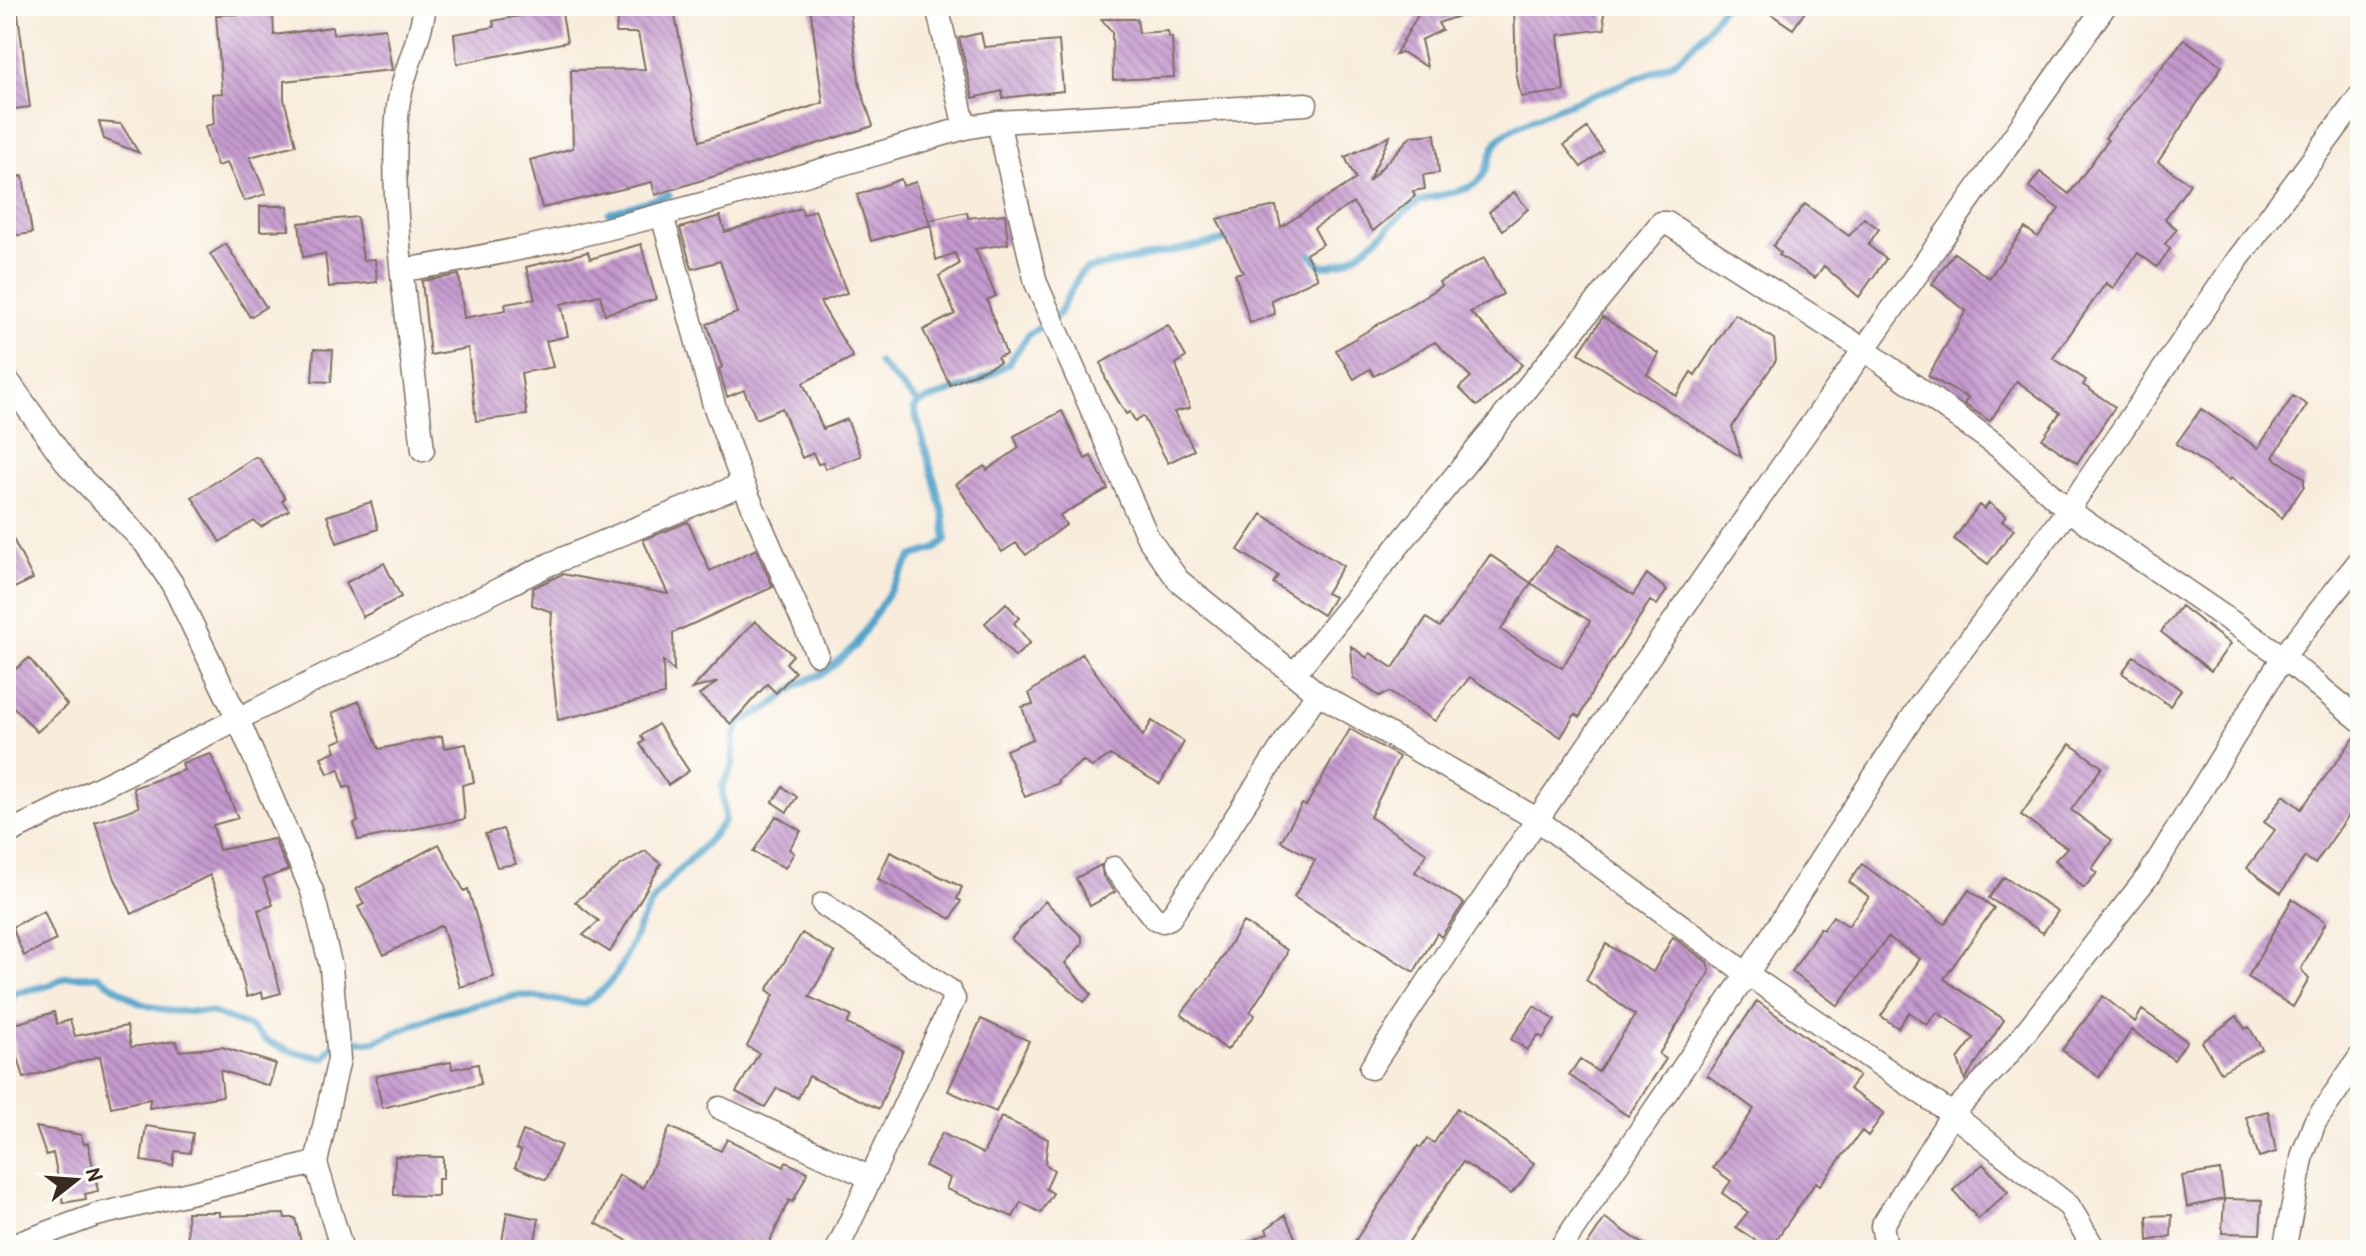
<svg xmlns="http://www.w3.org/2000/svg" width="2366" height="1256" font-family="'Patrick Hand',sans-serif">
<defs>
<pattern id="building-back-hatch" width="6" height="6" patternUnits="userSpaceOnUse" patternTransform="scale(2)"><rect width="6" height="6" fill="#c499ce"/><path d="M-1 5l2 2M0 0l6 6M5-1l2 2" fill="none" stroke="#a07da7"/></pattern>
</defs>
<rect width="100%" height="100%" fill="#fdfcf7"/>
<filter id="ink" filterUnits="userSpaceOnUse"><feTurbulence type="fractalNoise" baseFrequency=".0125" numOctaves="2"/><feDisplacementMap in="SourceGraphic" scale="16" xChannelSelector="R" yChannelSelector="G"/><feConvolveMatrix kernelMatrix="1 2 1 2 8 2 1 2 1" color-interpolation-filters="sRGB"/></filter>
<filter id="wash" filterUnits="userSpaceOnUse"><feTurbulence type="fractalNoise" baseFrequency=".006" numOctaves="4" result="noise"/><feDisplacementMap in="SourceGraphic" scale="32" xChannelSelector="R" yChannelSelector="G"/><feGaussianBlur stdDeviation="1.8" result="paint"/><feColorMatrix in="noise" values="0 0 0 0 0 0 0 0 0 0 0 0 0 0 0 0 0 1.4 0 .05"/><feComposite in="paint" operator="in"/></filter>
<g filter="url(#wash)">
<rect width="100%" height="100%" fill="#f8ecdb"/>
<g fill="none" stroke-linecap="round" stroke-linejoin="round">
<path stroke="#51a4cc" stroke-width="7" d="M609,213L669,195
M1305,248L1322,266C1361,265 1384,227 1412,206C1430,193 1457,196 1475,184C1493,171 1487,145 1506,133C1544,110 1590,97 1630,81C1645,75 1662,70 1675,61C1695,46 1710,27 1723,6
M879,363L918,403
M918,403L978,382L1008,364L1029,334L1058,315L1080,274L1087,269L1235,238
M6,1011L16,993L50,985L66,977L98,976L139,1003L168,1011L211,1012L250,1027L267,1041L293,1052L325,1058L332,1047
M342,1040L373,1042L442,1013L519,995L583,1004C632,976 627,937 655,898C675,870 705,849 725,820L722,786L733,766L734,736L741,722L768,708L799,684L825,672L855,646L912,556L935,549L946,540L944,516L914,408L918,403"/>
</g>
<g id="blocks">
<path fill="url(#building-back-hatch)" d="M618,6H673L700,141L823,103L810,6H849L860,86L873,126L655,195L652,182L542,208L530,160L573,148L571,70L645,69L638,33H616Z
M1423,6H1479V9L1438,23L1442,30L1421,40L1427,67L1401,52L1395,55Z
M1514,6H1603L1605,29L1558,35L1564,91L1521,97L1516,72Z
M1759,6H1809L1793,29Z
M561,8L567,42L457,64L454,34L494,27L493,21Z
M273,13L274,35L332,27L333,34L385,28L392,70L284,81V99L296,145L250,157L266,194L244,201L227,163L217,166L205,126L214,124L212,94L222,93L216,15Z
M18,14L30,107L6,110V15Z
M1101,19H1137L1139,33L1168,31L1169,37H1172L1174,77L1113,80L1112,32Z
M981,33L984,47L1059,41L1063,91L1003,98L1002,91L973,98L959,38Z
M2184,39L2222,66L2158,162L2190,184L2165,219L2177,229L2165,244L2170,249L2157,267L2138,253L2113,288L2106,283L2053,358L2086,380L2083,385L2115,407L2077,463L2042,439L2060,413L2017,381L1990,421L1964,404L1968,398L1928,376L1966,311L1932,284L1954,253L1989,278L2025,228L2038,237L2059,209L2029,187L2040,172L2069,194L2108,140L2105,138Z
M99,122L121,124L139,153L104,139Z
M1587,128L1603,151L1581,167L1564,145Z
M1435,134L1439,173L1423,175L1425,189L1413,191L1415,196L1373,231L1353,203L1314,228L1323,244L1306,254L1318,278L1271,300L1275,314L1250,323L1235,274L1243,272L1217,219L1276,206L1281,227L1356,179L1345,157L1390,136L1368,182L1411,136Z
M23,176L32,233L6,237V179Z
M901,179L903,186L916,182L930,225L871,241L857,195Z
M1514,192L1528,209L1503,230L1489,212Z
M1805,204L1849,236L1864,218L1879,229L1868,245L1886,259L1859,297L1824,266L1815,278L1779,255L1781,253L1773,246Z
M260,206H288L289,230L260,231Z
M801,208L803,215L815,210L847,293L820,302L853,357L803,383L823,429L847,419L861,456L825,469L823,463L818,464L813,453L802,458L782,408L756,419L744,390L727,397L719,369L722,367L707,324L737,313L720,261L692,269L680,228L720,216L725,232Z
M967,212L968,218L1005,214L1008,244L975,249L996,296L987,300L1006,354L997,357L1000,362L950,385L923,330L955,314L939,276L959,264L955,253L936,260L930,220Z
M357,217L363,260L375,259L377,282L329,287L325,254L303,257L299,223Z
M226,244L266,307L250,317L210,254Z
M641,244L656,299L605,314L600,295L561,304L568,336L546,341L553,367L521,373L527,415L476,421L468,348L430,355L422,281L459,275L464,318L506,310L505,304L535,299L526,267L588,252L590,259Z
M1484,258L1503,294L1470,312L1522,365L1489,397L1477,406L1459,388L1471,377L1435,342L1374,376L1370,369L1354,379L1336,350L1441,286L1439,282Z
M1735,314L1774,339L1776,360L1732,427L1741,457L1579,353L1603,317L1659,354L1647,374L1676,396L1691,372L1695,375Z
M1168,325L1186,357L1176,364L1190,408L1174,412L1194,450L1168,463L1143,416L1135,421L1130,412L1126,414L1106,380L1101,363Z
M314,349L333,350L331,382L312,381Z
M2293,396L2307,405L2273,457L2304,478V486L2282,518L2231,478L2229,480L2176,444L2201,409L2258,448Z
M1062,411L1085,459L1091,456L1108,489L1060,515L1066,525L1026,555L1016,543L1002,552L956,484L985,466L987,470L1019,448L1014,436Z
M255,457L259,458L285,498L282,501L289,510L261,527L254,521L220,542L192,497Z
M371,502L378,529L337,543L327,516Z
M1989,503L2006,516L2002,521L2014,529L1988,564L1954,539L1979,505L1984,509Z
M1262,514L1343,566L1326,593L1334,597L1323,615L1273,583L1278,576L1238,550Z
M688,522L710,571L756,549L773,587L673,633L674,671L663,661L664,695L558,720L550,648L552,612L532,605L533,588L562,574L668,594L643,540Z
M6,525L33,579L6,592Z
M1556,546L1633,595L1647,574L1667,590L1657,605L1650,601L1594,688L1580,717L1575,714L1561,737L1470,677L1435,721L1389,692L1379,696L1353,678L1351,646L1367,658L1370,653L1393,668L1426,618L1440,627L1490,555L1531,583L1501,630L1562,668L1590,621L1531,583Z
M384,563L401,597L363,617L345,583Z
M1006,603L1019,618L1014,623L1030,643L1015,657L985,623Z
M2181,606L2230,644L2211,671L2161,632Z
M755,621L793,655L786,663L795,672L776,693L767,684L731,724L699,695L718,682L692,689Z
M1082,654L1143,736L1152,721L1184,742L1160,784L1110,755L1092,767L1083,761L1058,780L1059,783L1025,797L1006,750L1033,739L1022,707L1033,704L1029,693Z
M2134,656L2181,690L2170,706L2122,673Z
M29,658L67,705L37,732L6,699V677Z
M359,701L379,749L442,736L444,748L466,744L474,782L462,785L465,819L358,840L354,823L358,822L350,786L344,788L339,769L328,774L321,757L336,751L333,743L343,739L332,713Z
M658,724L689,771L668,785L640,744L644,741L641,736Z
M1350,729L1399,757L1370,817L1427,853L1415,872L1464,903L1441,937L1437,933L1414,972L1294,897L1315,860L1281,841L1302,804L1306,806Z
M2357,734L2360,818L2351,812L2315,864L2305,857L2281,893L2247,868L2275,830L2264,822L2284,795L2301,809Z
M2070,744L2102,767L2071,810L2112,840L2092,869L2097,873L2084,888L2055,860L2067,848L2021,815Z
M211,754L238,818L213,825L219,850L274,839L288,870L263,879L273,905L258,910L281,993L263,998L262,992L247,997L228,923L210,875L132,914L115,879L95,822L139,807L133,788L184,770L182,763Z
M783,787L797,797L787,812L772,802Z
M776,816L801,831L789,849L794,853L785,868L753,852Z
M503,829L516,864L497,867L485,834Z
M439,844L464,891L468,889L494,977L460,987L442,925L384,955L358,907L364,904L356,889Z
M645,851L661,864L610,952L583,935L599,921L575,902L621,865Z
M890,852L962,887L957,899L961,901L951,919L878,879Z
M1862,864L1945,924L1969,890L1994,908L1944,979L2004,1020L1965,1080L1958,1059L1974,1038L1937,1012L1927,1025L1909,1012L1898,1028L1881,1016L1920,959L1888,937L1838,1006L1792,972L1820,928L1823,930L1833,916L1848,926L1869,897L1849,882Z
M1101,865L1103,876L1115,892L1090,906L1076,878Z
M2004,877L2058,911L2043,933L1989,898Z
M2292,899L2326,922L2301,969L2309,979L2293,1007L2248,977Z
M1045,901L1082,937V944L1065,963L1091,994L1084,1002L1011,939Z
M44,911L56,940L24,956L12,927Z
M1243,922L1287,950L1286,956L1250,1012L1255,1015L1227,1050L1181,1014L1211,976Z
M802,933L835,953L809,997L851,1016L847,1024L903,1050L879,1109L809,1076L798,1098L777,1088L765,1107L736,1092L759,1053L747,1046L774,995L767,990Z
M1673,937L1707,962L1710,972L1659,1054L1666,1059L1628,1116L1569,1075L1580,1059L1598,1072L1635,1015L1586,980L1606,944L1653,972Z
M2103,996L2135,1022L2142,1010L2187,1041L2174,1060L2132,1030L2099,1077L2062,1050Z
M1757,1001L1859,1076L1849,1089L1884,1113L1868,1136L1862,1131L1820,1185L1816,1182L1769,1250L1736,1227L1748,1212L1722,1193L1731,1181L1713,1168L1754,1109L1707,1075Z
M1534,1006L1555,1020L1543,1038L1538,1035L1527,1050L1511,1039Z
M54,1012L57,1024L70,1020L75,1036L127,1026L131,1047L177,1041L179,1051L222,1047L276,1064L269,1086L220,1070L223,1096L149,1108L150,1099L111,1107L100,1056L24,1078L9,1026Z
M2237,1016L2245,1029L2249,1027L2262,1049L2221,1072L2202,1042Z
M981,1019L1029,1041L996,1112L948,1091Z
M451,1062L452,1069L478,1064L481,1084L382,1108L376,1076Z
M1457,1108L1534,1163L1522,1182L1511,1194L1463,1162L1403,1250H1349L1418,1146L1421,1148L1427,1139L1434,1143Z
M2268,1111L2276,1152L2259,1157L2246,1117Z
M1001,1117L1048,1139L1045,1164L1054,1170L1046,1189L1053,1193L1041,1213L1021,1202L1013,1217L946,1189L950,1178L925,1166L942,1133L983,1154Z
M146,1126L193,1133L190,1153L175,1151L173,1166L141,1161Z
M36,1127L81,1135L84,1144L88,1143L98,1191L85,1194L86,1199L63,1203L53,1153L46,1155Z
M670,1127L721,1151L727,1139L784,1167L786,1162L808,1172L793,1202L789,1200L766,1250H631L633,1244L596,1223L619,1175L643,1188Z
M523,1131L561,1145L546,1180L515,1167L521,1151L516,1149Z
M395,1156L443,1157V1179H438V1196L394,1195Z
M1983,1164L2008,1192L1978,1219L1953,1190Z
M2220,1170L2224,1199L2187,1207L2182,1176Z
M2224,1199L2262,1200L2260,1234L2222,1233Z
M187,1212H219V1216L284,1214L285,1218H295L301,1242L298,1250H188Z
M507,1212L539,1219L533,1250L501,1247Z
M1285,1215L1301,1250H1230L1268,1233L1266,1229Z
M2172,1215L2171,1236L2148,1241L2147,1216Z
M1605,1218L1652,1250H1584Z"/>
</g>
</g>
<g filter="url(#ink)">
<use href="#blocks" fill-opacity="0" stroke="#7d6e60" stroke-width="2"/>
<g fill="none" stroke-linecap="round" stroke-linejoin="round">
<defs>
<path id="minor" d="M937,6L965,128
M998,122L1036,283L1148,538L1178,580L1317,693L1535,818L1747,974L1952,1114L1882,1226L1887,1250
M662,215L714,405L743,484L817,654
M403,270C595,241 779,182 965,128L998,122L1306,104
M6,378L69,466L145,543L173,585L237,717L312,891L331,967L339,1059L316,1163L342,1250
M423,450C412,345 387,212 398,107C402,73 421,40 425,6
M1294,674L1661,223H1667L1865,350L1999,447L2068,510L2283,657L2360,720
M6,834L550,564L743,484
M1114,868L1154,918L1163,921L1170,918L1317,693
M823,904L949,990L954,999L837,1250
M1371,1068C1607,708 1859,359 2105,6
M720,1108L871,1178
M6,1248L96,1215L316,1163
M1559,1250L1747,974L1921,704L2068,510L2238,259L2360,96
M2095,1250L2069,1206L1952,1114L2005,1058L2149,875L2283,657L2360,560
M2284,1250L2303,1154L2315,1122L2360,1057"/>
</defs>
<use href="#minor" stroke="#7d6e60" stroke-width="25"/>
<use href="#minor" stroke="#fff" stroke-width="22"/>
</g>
</g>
<rect width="2366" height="1256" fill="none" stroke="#fdfcf7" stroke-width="32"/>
<g transform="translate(76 1180) rotate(73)" stroke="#fdfcf7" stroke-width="6" paint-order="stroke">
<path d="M0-6L14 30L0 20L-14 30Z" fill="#3b2a1e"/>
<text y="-12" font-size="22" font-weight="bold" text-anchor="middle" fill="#3b2a1e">N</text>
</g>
</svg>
